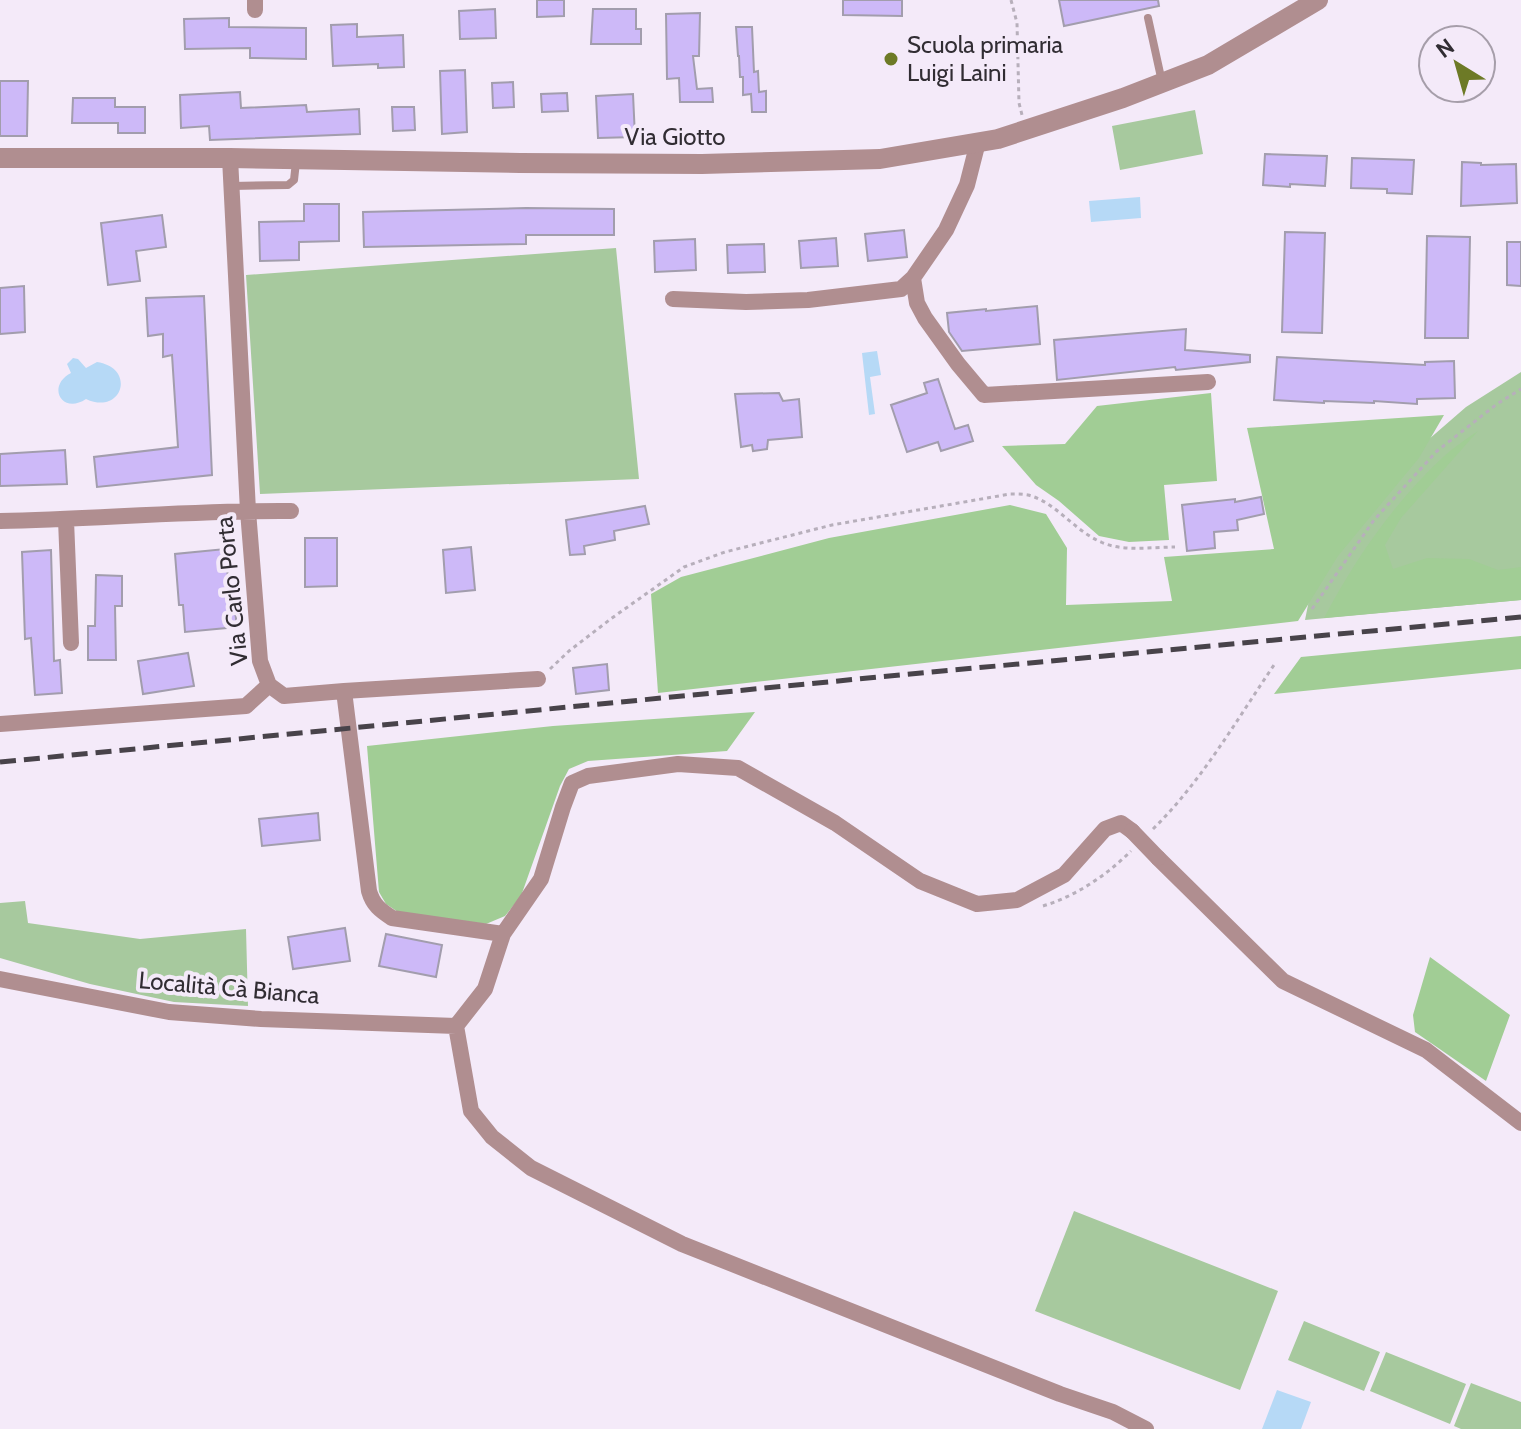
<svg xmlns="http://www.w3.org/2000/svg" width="1521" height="1429" font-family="Cabin,sans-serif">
<rect width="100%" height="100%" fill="#f4eaf9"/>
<path fill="#a7c99e" d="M1195,110L1203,154L1120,170L1112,126Z
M616,248L639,479L260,494L246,275Z
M1521,372V600L1305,620L1311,590L1413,453L1466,407Z
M25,901L28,923L140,939L246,929L248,1006L174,1002L90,984L0,958V903Z
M1074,1211L1278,1291L1240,1390L1035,1311Z
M1304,1321L1380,1352L1364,1391L1288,1360Z
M1386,1352L1466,1384L1450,1424L1370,1391Z
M1471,1383L1521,1402V1429H1461L1454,1426Z"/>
<path fill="#a1cd95" d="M1211,393L1217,481L1164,485L1169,540L1129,542L1099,536L1059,501L1036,485L1002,446L1065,444L1097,406Z
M1444,415L1419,458L1338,556L1298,621L658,693L651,594L681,577L829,538L1010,505L1046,514L1067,548L1066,605L1172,601L1164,557L1274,549L1247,428Z
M1478,431L1401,518L1385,545L1393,569L1427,558L1469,559L1498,570L1521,567V600L1324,618C1355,559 1393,504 1443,457C1453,448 1466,439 1478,431Z
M1521,636V669L1274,694L1301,657Z
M755,712L727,751L588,761L569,769L560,786L521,896L505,916L486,924L398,912L386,904L379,892L367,746L553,726Z
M1430,957L1510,1015L1486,1081L1415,1032L1413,1015Z"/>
<path fill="#b6d9f6" d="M1140,197L1141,218L1091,222L1089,201Z
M877,351L881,375L870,377L875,414L869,415L862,353Z
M73,358L78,359L86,368L97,362C137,368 122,416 86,399C62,415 46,386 71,373L67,364Z
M1277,1390L1311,1402L1301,1429H1262Z"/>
<path fill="#cdb9f8" stroke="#a29dad" stroke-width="2" d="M537,0H564V16L537,17Z
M843,0H902V16L843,15Z
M1059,0H1158L1159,6L1064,26Z
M495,9L496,38L460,39L459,11Z
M593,9H636V29H641V44H591Z
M700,13L699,56H693L697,89L712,88L713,102H680L679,78L667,79L666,14Z
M229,18V27L306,28V59L250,58V48L185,49L184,19Z
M357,24V37L403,35L404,67L378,68V64L333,66L331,25Z
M736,27H752L754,72L758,71L759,92L766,91V112H752L751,94L743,95V77H740L739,56H738Z
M465,70L467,132L442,134L440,71Z
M0,81H28L27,136H0Z
M513,82L514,107L493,108L492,83Z
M240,92L241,108L306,105L307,112L359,109L360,134L210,140L209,126L181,128L180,95Z
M567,93L568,111L542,112L541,94Z
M633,94L635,137L598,138L596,96Z
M73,98H115V107H145V133H118V123H72Z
M392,107H414L415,130L393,131Z
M1265,154L1327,156L1325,186L1290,184V187L1263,185Z
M1352,158L1414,160L1412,194L1387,193V189L1351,188Z
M1462,162L1481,163V165L1516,164L1517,203L1461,206Z
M304,204H339V241L299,242V260L260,261L259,222L304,221Z
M526,208L614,209V235H526V244L364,247L363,212Z
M162,215L166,247L136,251L140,281L108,285L101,223Z
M904,230L907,257L868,261L865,234Z
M1285,232L1325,233L1322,333L1282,332Z
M1427,236L1470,237L1468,338H1425Z
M836,238L838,266L801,268L799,241Z
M695,239L696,270L655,272L654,241Z
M1507,242H1521V286L1507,285Z
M764,244L765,272L728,273L727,245Z
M24,286L25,332L0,334V288Z
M204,296L212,475L97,487L94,457L178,447L172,355L163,357V334L148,336L146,298Z
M1037,306L1040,344L962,351L949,332L947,313L986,309V311Z
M1186,329L1185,350L1250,355V362L1176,370L1175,367L1057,380L1054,340Z
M1277,357L1425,365V362L1454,361L1455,398L1417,399V404L1374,401V403L1324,401V403L1274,400Z
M938,379L955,429L968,425L973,441L941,451L938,442L907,452L891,405L927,393L924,383Z
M779,393L783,401L799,399L802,437L768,440L767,449L753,451L752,445L741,447L735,394Z
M65,450L67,484L0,486V454Z
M1261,497L1264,514L1237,520L1238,530L1214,532L1215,548L1187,551L1182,505L1235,499V502Z
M645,506L649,524L614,531L615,540L584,546L585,554L570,555L566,520Z
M305,538H337V586L305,587Z
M471,547L475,590L446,593L443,550Z
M225,549L228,578L231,577L237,627L185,632L183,605H179L175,554Z
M51,550L54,661L60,660L62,693L35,695L31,638L25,639L22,552Z
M96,575L122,576V606H115L116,660H88V626H95Z
M188,653L194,686L143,694L138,661Z
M607,664L609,690L576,694L573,668Z
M318,813L320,840L262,846L259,819Z
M345,928L350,961L293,969L288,937Z
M386,934L442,945L436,977L379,966Z"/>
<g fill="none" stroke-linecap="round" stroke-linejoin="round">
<path stroke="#b7afbb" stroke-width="3" stroke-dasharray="4 4" stroke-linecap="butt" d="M1011,0L1017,23L1019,103L1022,115
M1312,609L1374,520L1437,451L1497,404L1521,389
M550,669L569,651L612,618L684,567L725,552L832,525L1010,494C1016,494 1022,494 1028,495C1056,502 1073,530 1101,542C1122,552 1152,547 1175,547
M1153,829C1201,782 1236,721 1274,665
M1043,906C1076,896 1107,875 1131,851"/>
<path stroke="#b08e90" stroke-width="8" d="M1148,18L1162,82
M232,186L288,185L294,180L296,162"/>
<path stroke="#b08e90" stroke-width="16" d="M255,0V10
M230,158L248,511L260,661L269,685L284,696L344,691L369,891C373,905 380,910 392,918L503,934
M913,278L917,303L925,318L958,364L984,395L1208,382
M673,299L746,302L808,300L901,289L913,278L946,230L967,185L978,142
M66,520L71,643
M0,521C97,519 194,510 291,511
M344,691L538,679
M0,724L246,706L269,685
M1132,831L1121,823L1105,829L1064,875L1017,900L977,904L920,881L835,823L738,768L678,764L588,776L572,783L563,807L541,879L503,934L485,989L456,1026L471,1111L492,1137L531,1168L682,1244L1060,1394L1113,1412L1146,1429
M1158,858L1283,981L1426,1050L1521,1123
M0,979L169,1012L261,1019L456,1026"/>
<path stroke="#b08e90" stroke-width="20" d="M0,158H230L520,163L702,164L880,159L998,139L1123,98L1208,65L1318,0"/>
<path stroke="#48434a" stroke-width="5" stroke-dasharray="16 8" stroke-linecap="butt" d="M0,762L879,677L1521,617"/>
<path stroke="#b08e90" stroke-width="16" d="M1132,831L1158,858"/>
</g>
<circle fill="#6d7a26" stroke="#f4eaf9" stroke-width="3" cx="891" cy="59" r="8"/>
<g text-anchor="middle" stroke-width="8" stroke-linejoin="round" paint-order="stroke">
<g font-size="24" fill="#312d33" stroke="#f4eaf9" text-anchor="start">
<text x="907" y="53">Scuola primaria<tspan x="907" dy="28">Luigi Laini</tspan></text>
</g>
<g font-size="24" fill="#312d33" stroke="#f4eaf9">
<text x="675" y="145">Via Giotto</text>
<text transform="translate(232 591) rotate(-96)" y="8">Via Carlo Porta</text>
<text transform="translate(229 988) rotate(5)" y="8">Località Cà Bianca</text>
</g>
</g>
<g transform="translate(1457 64) rotate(323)"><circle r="38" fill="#f4eaf9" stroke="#a69eaa" stroke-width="2"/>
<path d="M0-6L14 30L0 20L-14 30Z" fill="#6d7a26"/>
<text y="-12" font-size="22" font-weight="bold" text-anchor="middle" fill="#312d33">N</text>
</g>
</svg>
